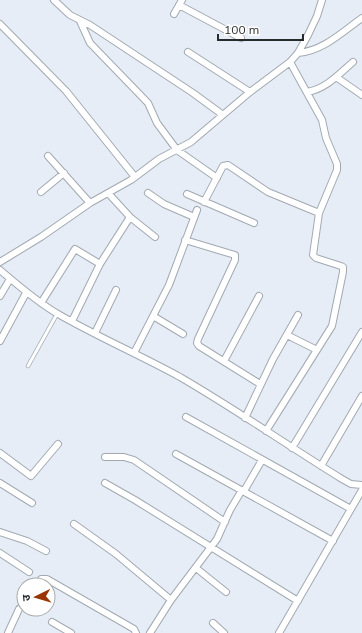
<svg xmlns="http://www.w3.org/2000/svg" width="362" height="633" font-family="Mulish,'Noto Sans Devanagari',sans-serif">
<rect width="100%" height="100%" fill="#e6edf6"/>
<g fill="none" stroke-linecap="round" stroke-linejoin="round">
<defs>
<path id="service" d="M28,366L57,314"/>
<path id="minor" d="M54,0L70,15L90,25L193,93L223,115
M179,5L241,38
M174,14L182,0
M80,21L90,43L148,103L157,123L177,150L217,178
M0,24L66,91L135,177
M188,52L250,92
M298,53C323,51 342,32 362,18
M336,77L362,95
M307,92C326,89 339,74 353,62
M48,156L90,203
M41,192L64,173
M108,193L130,217L155,237
M148,193L164,204L194,217
M187,194L254,223
M204,202L223,166L228,165L268,192L319,213
M185,240L235,255V260L198,339L197,343L199,346L260,384
M0,262L41,237L90,203L131,180L159,159L191,142L250,92L290,62L298,53L308,35L317,16L322,0
M0,270C19,286 37,302 58,314C98,337 140,355 180,377C235,409 287,445 342,479L351,484L362,485
M0,296L10,279
M41,303L75,249L100,264
M153,316L183,334
M72,321L100,264L130,217
M95,333L116,290
M287,335L317,350
M0,341L26,293
M134,353L169,285L197,210
M224,361L259,296
M186,417L351,509
M245,418L273,359L298,315
M266,431L332,326L343,272V267L341,266L316,258L313,255L319,213L337,170V164L326,138L322,120L290,62
M292,448L362,332
M0,453L31,476L58,444
M176,454L333,541
M105,457H124L134,460L225,522
M321,466L362,396
M0,483L32,503
M105,483L135,500L298,601
M244,491L262,460
M74,524L116,554L171,600
M0,532L27,541L46,551
M0,553L29,572
M196,568L226,592
M38,585L41,579H47L134,629L136,633
M52,622L71,633
M213,623L224,633
M8,633L19,609
M150,633L171,600L217,539L230,510L242,490
M279,633L362,490"/>
</defs>
<use href="#service" stroke="#a2a9b1" stroke-width="4.5"/>
<use href="#minor" stroke="#a2a9b1" stroke-width="8"/>
<use href="#service" stroke="#fff" stroke-width="3"/>
<use href="#minor" stroke="#fff" stroke-width="6"/>
</g>
<g transform="translate(36 597) rotate(265)"><circle r="19" fill="#ffffff" stroke="#a9aaab"/>
<path d="M0-3L7 15L0 10L-7 15Z" fill="#993500"/>
<text y="-6" font-size="11" font-weight="bold" text-anchor="middle" fill="#282b2e">उ</text>
</g>
<path d="M218 34v6h85v-6" fill="none" stroke="#282b2e" stroke-width="2"/>
<text x="224" y="34" font-size="12" fill="#282b2e" stroke="#ffffff" stroke-width="3" paint-order="stroke">100 m</text>
</svg>
